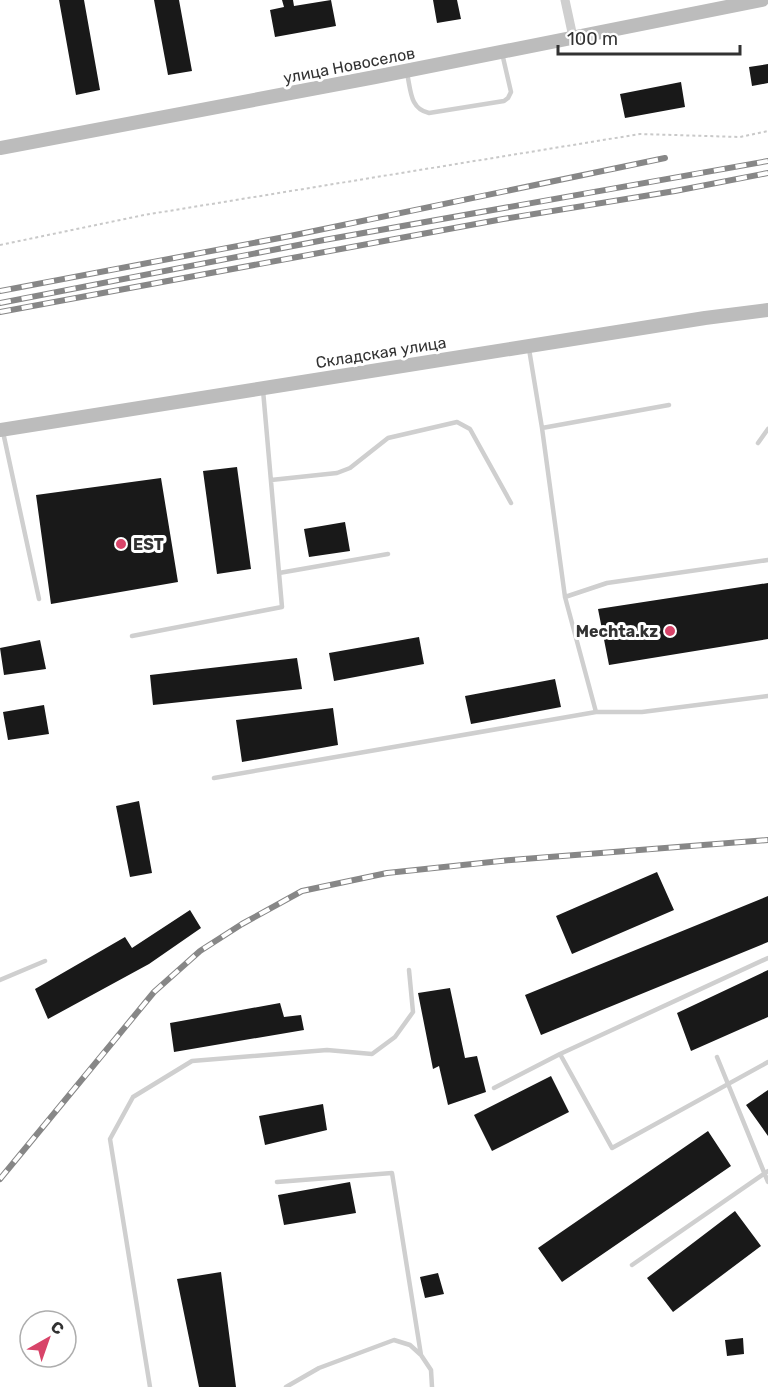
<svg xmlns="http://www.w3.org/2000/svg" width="768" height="1387" font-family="Rubik,sans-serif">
<rect width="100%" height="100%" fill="#fff"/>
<path fill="#191919" d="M59,0H84L100,90L76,95Z
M154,0H179L192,71L168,75Z
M282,0H293L294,6L331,0L336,26L275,37L270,10L284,7Z
M433,0H457L461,19L437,23Z
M768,64V83L752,86L749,67Z
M681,82L685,107L625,118L620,94Z
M237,467L251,569L217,574L203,471Z
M161,478L178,582L51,604L36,495Z
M345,522L350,551L309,557L304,529Z
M768,583V639L609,665L598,609Z
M419,637L424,664L334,681L329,653Z
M40,640L46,669L4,675L0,648Z
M297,658L302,689L153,705L150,675Z
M555,679L561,707L471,724L465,696Z
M44,705L49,734L8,740L3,712Z
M333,708L338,745L242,762L236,720Z
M139,801L152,873L130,877L116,806Z
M657,872L674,910L572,954L556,916Z
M768,896V942L541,1035L525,995Z
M190,910L201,928L149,964L48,1019L35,989L125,937L132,948Z
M768,970V1017L691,1051L677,1013Z
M450,988L465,1058L477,1056L486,1092L448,1105L439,1066L433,1069L418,993Z
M280,1003L284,1017L301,1015L304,1030L174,1052L170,1023Z
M551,1076L569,1112L492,1151L474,1115Z
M768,1090V1136L746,1105Z
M323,1104L327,1130L265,1145L259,1116Z
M708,1131L731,1166L562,1282L538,1248Z
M350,1182L356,1213L284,1225L278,1195Z
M735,1211L761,1246L673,1312L647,1278Z
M221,1272L236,1387H199L177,1279Z
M438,1273L444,1294L425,1298L420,1277Z
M743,1338L744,1354L727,1356L725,1340Z"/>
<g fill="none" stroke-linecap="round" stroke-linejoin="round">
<path stroke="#c9c9c9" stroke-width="2" stroke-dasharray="3 3" stroke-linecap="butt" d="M0,245L144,215L640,134L740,137L768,131"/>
<path stroke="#cfcfcf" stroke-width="4.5" d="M407,73C411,91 410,109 429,113L504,101L508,98L511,92L502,53
M529,349L542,428L565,597L596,712H642L768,696
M542,428L669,405
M3,432L39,599
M758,443L768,429
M271,480L337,473L350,468L388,438L457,422L470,429L511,503
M279,573L388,554
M565,597L607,583L768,560
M132,636L282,607L263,390
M214,778L596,712
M768,958L560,1054L612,1148L768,1062
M0,980L45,961
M717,1057L768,1182
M494,1088L560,1054
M277,1182L392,1173L421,1355
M632,1265L768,1171
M150,1387L110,1139L133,1097L192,1061L327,1050L372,1054L395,1037L413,1012L409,970
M286,1387L319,1368L394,1340L410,1345L421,1355L431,1370L432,1387"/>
<path stroke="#cfcfcf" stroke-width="9" d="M565,0L573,37"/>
<path stroke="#bcbcbc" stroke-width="14" d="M0,148L375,77L762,0
M0,430L705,318L768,310"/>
<defs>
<path id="rail" d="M0,291L290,236L665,158
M0,303L324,240L768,161
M0,312L503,219L675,191L768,173
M0,1179L154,992L200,951L242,924L302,891L387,873L511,860L768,840"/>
</defs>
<use href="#rail" stroke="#878787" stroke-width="6"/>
<use href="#rail" stroke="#fff" stroke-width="4" stroke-dasharray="11" stroke-linecap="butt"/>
</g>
<g fill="#d84469" stroke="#fff" stroke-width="2">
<circle cx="121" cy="544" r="6"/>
<circle cx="670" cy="631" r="6"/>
</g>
<g text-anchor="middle" stroke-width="6" stroke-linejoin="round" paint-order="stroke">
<g font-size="16" fill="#323232" stroke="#fff">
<text transform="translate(349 65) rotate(-11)" y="6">улица Новоселов</text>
<text transform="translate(381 352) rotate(-9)" y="6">Складская улица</text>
</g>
<g font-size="16" font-weight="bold" fill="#323232" stroke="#fff" text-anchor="start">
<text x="133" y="550">EST</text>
<text x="658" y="637" text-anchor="end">Mechta.kz</text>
</g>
</g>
<g transform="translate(48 1339) rotate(40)"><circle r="28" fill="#ffffff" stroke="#adadad" stroke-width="1.5"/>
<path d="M0-4.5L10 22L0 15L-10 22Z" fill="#d84469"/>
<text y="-9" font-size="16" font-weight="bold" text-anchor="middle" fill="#323232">С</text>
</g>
<path d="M558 45v9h182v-9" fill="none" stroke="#323232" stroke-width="3"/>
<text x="567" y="45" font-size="18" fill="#323232" stroke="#ffffff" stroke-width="4.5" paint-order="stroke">100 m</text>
</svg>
